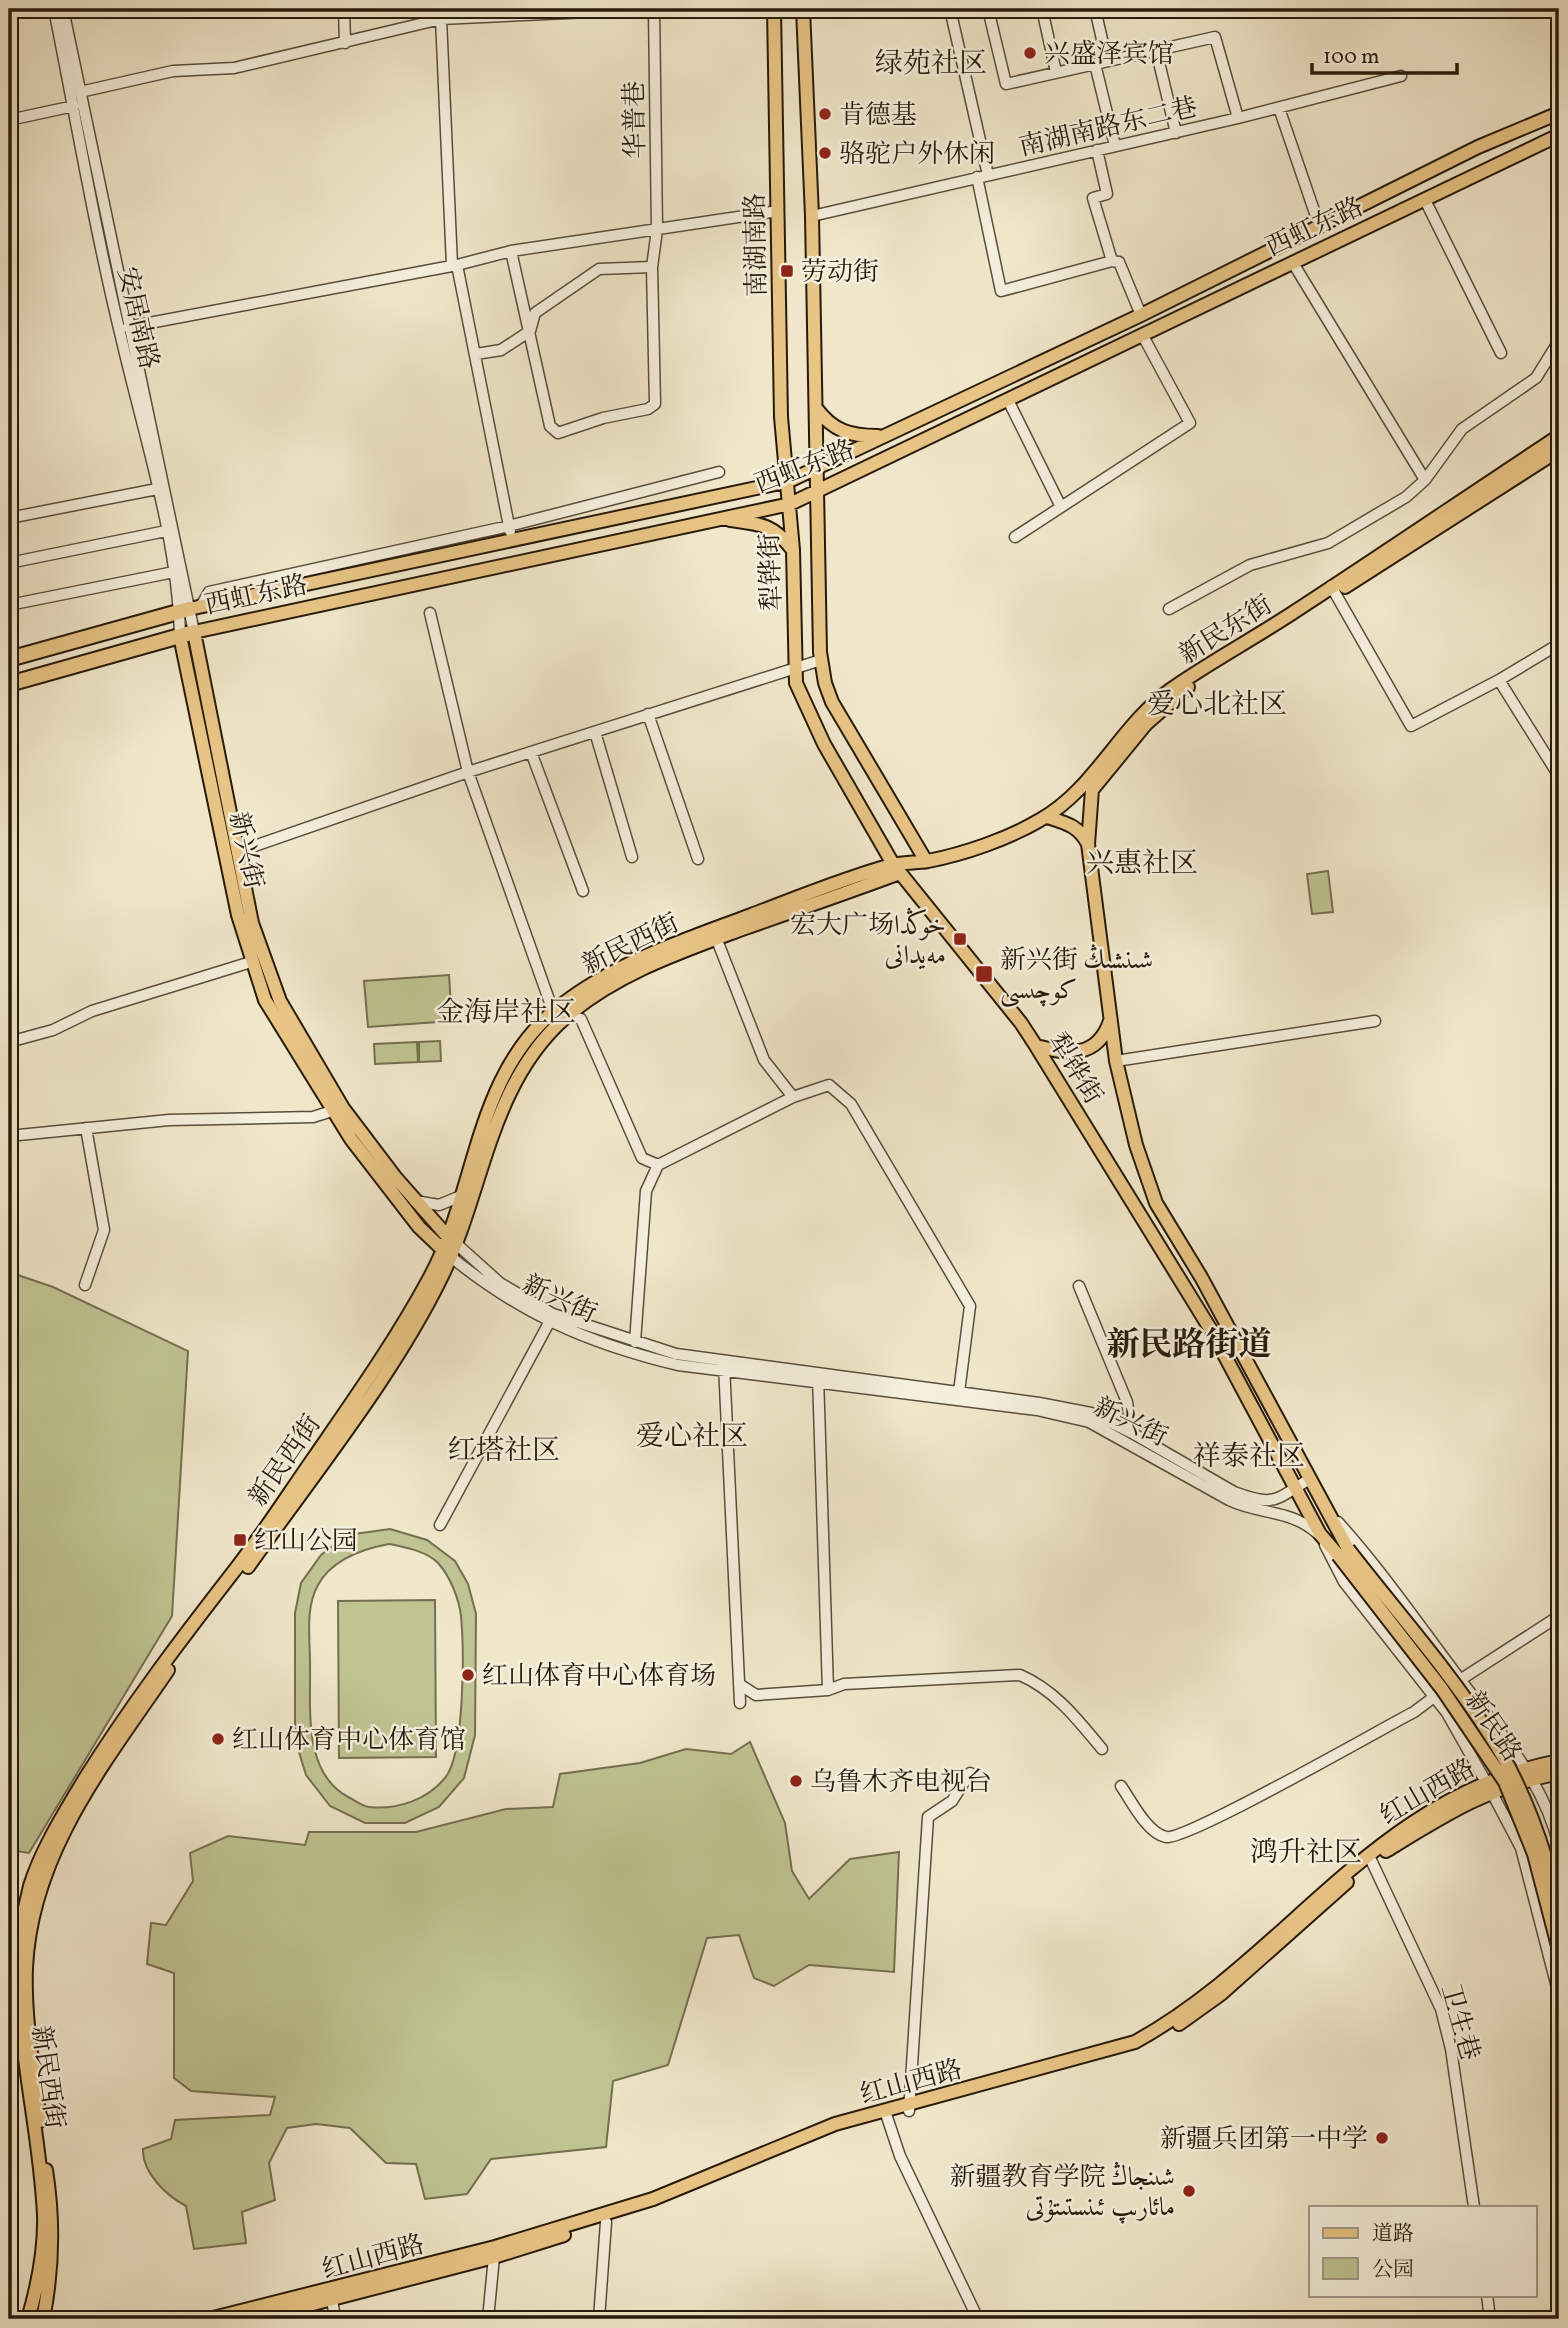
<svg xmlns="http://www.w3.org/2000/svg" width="1568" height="2328" font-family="Vollkorn,Amiri,'Noto Serif SC',serif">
<rect width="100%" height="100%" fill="#f0e7ca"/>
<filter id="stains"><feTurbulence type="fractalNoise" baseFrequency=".00286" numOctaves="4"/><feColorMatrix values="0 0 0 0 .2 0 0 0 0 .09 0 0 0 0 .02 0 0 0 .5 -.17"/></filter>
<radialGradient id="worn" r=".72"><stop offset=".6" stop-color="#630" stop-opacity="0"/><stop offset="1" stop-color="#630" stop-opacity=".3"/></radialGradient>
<path fill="#c0c493" stroke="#746f4f" stroke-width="2" fill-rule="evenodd" d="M1328,871L1333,912L1312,914L1307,874Z
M449,975L452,1021L368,1027L364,981Z
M440,1041L441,1061L419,1062V1042Z
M417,1042L418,1062L375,1064L374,1044Z
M9,1272L53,1287L188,1351L172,1616L29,1853L9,1850Z
M390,1529L427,1540L455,1561L468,1584L476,1614L475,1735L464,1778L439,1807L405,1823H365L330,1806L306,1775L295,1739V1613L301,1583L321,1555L347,1535ZM389,1544C405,1547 426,1551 438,1563C450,1576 459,1599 461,1616C464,1649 465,1754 445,1778C427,1800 397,1810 369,1807C362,1806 356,1801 350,1798C302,1774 311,1708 310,1663C310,1638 305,1608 318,1585C332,1559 362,1549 389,1544Z
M435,1600L436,1757L339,1758L338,1601Z
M750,1742L785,1823L792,1871L809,1899L850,1859L899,1852L894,1972L809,1965L774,1986L754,1978L739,1935L707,1938L668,2065L613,2081L606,2147L491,2159L467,2194L425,2199L416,2164L386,2163L350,2128L316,2124L287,2128L269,2163L275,2200L242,2212L246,2243L194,2249L186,2206C167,2196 142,2173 143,2149L171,2139L175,2120L270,2115L275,2097L191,2091L174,2078V1973L147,1964L151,1923L166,1925L193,1881L190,1853L228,1836L305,1845L309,1832H416L506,1809L553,1807L560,1774L640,1763L686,1749L731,1754Z"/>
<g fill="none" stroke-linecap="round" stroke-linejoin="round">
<defs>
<path id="minor" d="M54,9C76,119 95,231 122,341C144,436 178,539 180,636
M63,9L194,632
M344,9L345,43
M950,9L988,175
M988,9L1006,84L1215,37L1238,118
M1042,9L1056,72
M1095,9L1107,61
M1557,9L1559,12
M441,19L452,265
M1156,50L1176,133
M1095,64L1115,146
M80,92L173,71L234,68L441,19L654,9
M1279,108L1320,228
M9,120L74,106
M1097,150L1107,194L1093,198L1112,261L1119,262L1141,315
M977,177L1001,291L1112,261
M1425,200L1501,353
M812,216L1238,118L1401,76
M511,251L550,426L558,433L603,418L648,409L655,404L652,267L657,230L654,9
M1293,263L1425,480
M457,265L510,531
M128,327L457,265L511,251L778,211
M476,354L501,350L530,331L535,313L599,269L652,267
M1008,400L1061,507
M9,518L157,489
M1015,537L1190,423L1143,336
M9,563L166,531
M1331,586L1411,726L1499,680L1559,776
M9,605L174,572
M201,606L209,592L509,526L719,472
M1169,609L1250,565L1328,543L1406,497L1425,480L1462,429L1536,378L1559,341
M430,613L468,772L553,1011L581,1019L642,1158L658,1165
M1499,680L1559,644
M648,714L698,859
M595,732L632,857
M531,752L583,891
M237,852L468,772L821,660
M715,935L764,1060L793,1097
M9,1042L53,1030L92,1011L251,962
M1116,1061L1375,1021
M9,1136L169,1120L313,1117L332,1111
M415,1201L439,1205L461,1196
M451,1239L500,1283L553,1314L676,1354L1039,1403L1091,1413L1132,1433L1234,1492C1277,1508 1275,1499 1310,1479
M445,1252C518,1313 587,1343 678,1365L1037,1410L1089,1422L1229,1500C1260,1515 1290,1509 1317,1533
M85,1285L104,1230L86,1128
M1079,1286L1127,1402L1132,1433
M635,1342L646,1191L658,1165L793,1097L829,1085L851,1104L970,1306L959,1392
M724,1365L740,1703
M818,1376L828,1690
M1338,1522C1382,1571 1419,1625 1459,1678C1498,1730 1544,1781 1559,1846
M440,1525L551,1319
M1325,1545L1344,1582L1447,1713L1491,1791L1521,1848L1559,1995
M1460,1680L1559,1616
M739,1684L756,1695L828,1690L844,1684L1020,1675C1055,1690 1078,1720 1102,1749
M1121,1786C1132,1802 1147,1833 1166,1837C1186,1841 1381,1729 1414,1712L1434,1697
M1371,1860L1441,2009L1451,2049L1474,2207
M909,2111L928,1817L952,1801L970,1773
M887,2117L900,2156L978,2319
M1487,2295L1490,2319
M332,2299L335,2319
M488,2319L494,2257
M599,2319L606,2222"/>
<path id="major" d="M774,9L781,417L793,550L796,683L824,744L893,864L1021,1023L1036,1046L1211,1330L1320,1534L1338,1555
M803,9L812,216L820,652L825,683L832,702L926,861
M816,408C833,431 850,436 878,436
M730,520C760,524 773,524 792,549
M1345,587L1559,450
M189,609L789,481L1141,315L1478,147L1559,113
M180,636L238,915L265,1000L351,1139L419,1227L443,1250
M1047,817C1066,823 1079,826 1088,844L1116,1061L1136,1145L1156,1203L1201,1277L1348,1549
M1088,844L1092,790L1146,724L1188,687
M1036,1046C1068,1054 1097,1059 1110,1021
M448,1237L396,1178L343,1108L280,1001L252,923L194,632L790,504L1559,135
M248,1567C312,1476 393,1377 442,1276C484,1190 489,1084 566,1017C617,973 683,951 745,928C797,910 849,892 900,873
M1386,1851C1448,1813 1486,1788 1559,1773
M1179,2024L1221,1994L1347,1882
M40,2121C34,2071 24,2018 26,1968C31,1853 106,1761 168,1670
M28,2319C38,2285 45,2250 44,2215C39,2104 0,1997 30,1886C42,1848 64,1814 84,1780C129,1708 179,1642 231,1575C261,1537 287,1496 315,1456C355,1398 396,1340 430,1277C478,1189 473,1074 560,1006C616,962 685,940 751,915C796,898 842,879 888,866C901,862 914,863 928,861C964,854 1008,839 1040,820C1095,789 1120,726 1170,690C1210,662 1253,639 1294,612C1383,554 1471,494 1559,436
M43,2319C53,2269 54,2221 46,2170
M209,2319L495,2247L653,2199L835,2124L1135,2042C1289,1957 1373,1797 1559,1761
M255,2319L494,2257L564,2235"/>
<path id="highway" d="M9,659L189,609
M9,684L194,632"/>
</defs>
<use href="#minor" stroke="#594d3b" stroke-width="13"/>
<use href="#major" stroke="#271a0b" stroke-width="16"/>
<use href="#highway" stroke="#271a0b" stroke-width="18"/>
<use href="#minor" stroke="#f5efdd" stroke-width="10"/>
<use href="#major" stroke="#e8c485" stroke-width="12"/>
<use href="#highway" stroke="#e8c485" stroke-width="14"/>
<defs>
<path id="major-bridge" d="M1348,1549C1395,1610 1448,1669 1490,1735C1524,1787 1544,1847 1559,1906
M1338,1555L1442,1689L1505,1782L1534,1854L1559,1950"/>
</defs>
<use href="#major-bridge" stroke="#271a0b" stroke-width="16" stroke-linecap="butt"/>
<use href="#major-bridge" stroke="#e8c485" stroke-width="12"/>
</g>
<g fill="#8f2418" stroke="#f5efdd" stroke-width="2.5">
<circle cx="1030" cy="53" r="7"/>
<circle cx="825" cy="114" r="7"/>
<circle cx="825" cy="153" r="7"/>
<rect x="780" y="264" width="14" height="14" rx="3.5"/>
<rect x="953" y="932" width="14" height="14" rx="3.5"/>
<rect x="975" y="965" width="18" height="18" rx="3.5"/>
<rect x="233" y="1533" width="14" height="14" rx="3.5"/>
<circle cx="468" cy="1675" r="7"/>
<circle cx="218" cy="1739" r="7"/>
<circle cx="796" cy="1781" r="7"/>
<circle cx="1382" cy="2138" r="7"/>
<circle cx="1189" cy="2191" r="7"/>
</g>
<g text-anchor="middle" stroke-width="5" stroke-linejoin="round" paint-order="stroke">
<g font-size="26" fill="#271a0b" stroke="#f5efdd" text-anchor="start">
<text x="1044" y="62">兴盛泽宾馆</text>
<text x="839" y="123">肯德基</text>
<text x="839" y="162">骆驼户外休闲</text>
<text x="801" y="280">劳动街</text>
<text x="946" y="933" text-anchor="end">宏大广场خوڭدا<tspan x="946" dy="30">مەيدانى</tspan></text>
<text x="1000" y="968">新兴街 شىنشىڭ<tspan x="1000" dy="30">كوچىسى</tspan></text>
<text x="254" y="1549">红山公园</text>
<text x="482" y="1684">红山体育中心体育场</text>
<text x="232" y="1748">红山体育中心体育馆</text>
<text x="810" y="1790">乌鲁木齐电视台</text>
<text x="1368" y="2147" text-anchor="end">新疆兵团第一中学</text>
<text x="1175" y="2185" text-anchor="end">新疆教育学院 شىنجاڭ<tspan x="1175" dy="30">مائارىپ ئىنستىتۇتى</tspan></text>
</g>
<g font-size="26" fill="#271a0b" stroke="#f5efdd">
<text transform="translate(634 120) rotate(-91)" y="9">华普巷</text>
<text transform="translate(1108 126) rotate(-13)" y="9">南湖南路东二巷</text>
<text transform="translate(1314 226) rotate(-25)" y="9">西虹东路</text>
<text transform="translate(755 245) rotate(-91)" y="9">南湖南路</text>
<text transform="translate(139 318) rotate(77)" y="9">安居南路</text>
<text transform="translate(804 466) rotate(-21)" y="9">西虹东路</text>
<text transform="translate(770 572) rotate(-92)" y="9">犁铧街</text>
<text transform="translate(256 594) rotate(-12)" y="9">西虹东路</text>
<text transform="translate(1225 629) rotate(-32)" y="9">新民东街</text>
<text transform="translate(247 850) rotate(78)" y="9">新兴街</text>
<text transform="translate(630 943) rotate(-26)" y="9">新民西街</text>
<text transform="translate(1076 1068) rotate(58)" y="9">犁铧街</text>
<text transform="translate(560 1298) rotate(25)" y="9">新兴街</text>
<text transform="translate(1131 1421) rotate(26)" y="9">新兴街</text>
<text transform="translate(284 1460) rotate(-55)" y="9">新民西街</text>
<text transform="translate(1494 1726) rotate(56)" y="9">新民路</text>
<text transform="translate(1427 1791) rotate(-30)" y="9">红山西路</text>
<text transform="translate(1461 2022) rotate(74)" y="9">卫生巷</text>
<text transform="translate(49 2077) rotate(82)" y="9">新民西街</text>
<text transform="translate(911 2081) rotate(-15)" y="9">红山西路</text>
<text transform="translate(373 2256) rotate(-15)" y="9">红山西路</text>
</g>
<g font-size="28" fill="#271a0b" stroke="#f5efdd">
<text x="931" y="72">绿苑社区</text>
<text x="1217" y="713">爱心北社区</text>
<text x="1142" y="872">兴惠社区</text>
<text x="506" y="1021">金海岸社区</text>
<text x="692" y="1445">爱心社区</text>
<text x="504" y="1459">红塔社区</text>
<text x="1249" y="1465">祥泰社区</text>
<text x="1306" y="1861">鸿升社区</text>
</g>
<g font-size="33" font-weight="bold" fill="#271a0b" stroke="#f5efdd">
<text x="1189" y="1355">新民路街道</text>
</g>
</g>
<rect width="1568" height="2328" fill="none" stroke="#f0e7ca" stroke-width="35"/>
<rect x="10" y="10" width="1547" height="2307" fill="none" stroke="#271a0b" stroke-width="3.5"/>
<rect x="18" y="18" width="1533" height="2293" fill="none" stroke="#271a0b" stroke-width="2"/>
<rect x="1309" y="2206" width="228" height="91" fill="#f5efdd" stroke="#a39a89" stroke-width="2"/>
<rect x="1323" y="2228" width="35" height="10" fill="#e8c485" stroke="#a39a89" stroke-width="2"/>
<text x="1372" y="2240" font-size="21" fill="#271a0b">道路</text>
<rect x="1323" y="2258" width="35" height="21" fill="#c0c493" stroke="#a39a89" stroke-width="2"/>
<text x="1372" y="2276" font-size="21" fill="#271a0b">公园</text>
<path d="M1312 63v10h145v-10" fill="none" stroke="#271a0b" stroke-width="3.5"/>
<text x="1323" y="63" font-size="21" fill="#271a0b" stroke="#f5efdd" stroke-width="5" paint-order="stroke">100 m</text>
<rect width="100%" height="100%" filter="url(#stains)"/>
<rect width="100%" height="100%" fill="url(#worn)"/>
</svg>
